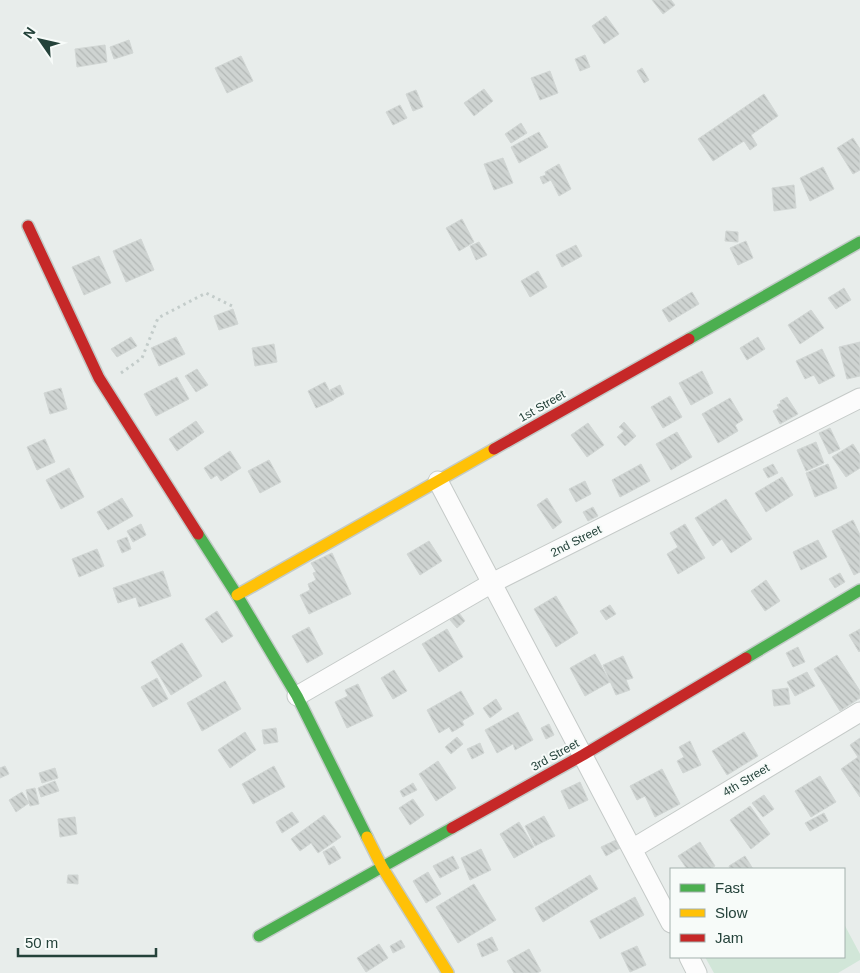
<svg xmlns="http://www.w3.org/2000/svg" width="860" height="973" font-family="Arial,sans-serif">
<defs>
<pattern id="building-back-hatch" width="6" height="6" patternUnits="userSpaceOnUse" patternTransform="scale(1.25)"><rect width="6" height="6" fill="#cfd4d2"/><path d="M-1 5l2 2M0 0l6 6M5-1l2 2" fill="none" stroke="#b2b7b5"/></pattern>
</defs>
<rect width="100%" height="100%" fill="#e8edeb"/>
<path fill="#d1e6d8" d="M844,924L860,954V960L838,973H714L705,957H844Z"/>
<path fill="url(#building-back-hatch)" stroke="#d1d6d4" d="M652,0H671L675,5L663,14Z
M606,16L619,34L604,44L592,26Z
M129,40L133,53L114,59L110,47Z
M105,45L107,62L77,67L75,49Z
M585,55L590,67L580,71L575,59Z
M241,56L253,81L227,93L215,68Z
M642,68L649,80L644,83L637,71Z
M550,71L558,93L540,100L531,78Z
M484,89L493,101L474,116L464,103Z
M416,90L423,107L413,111L406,94Z
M764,94L778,116L751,135L757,145L750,150L744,141L713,161L698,139Z
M400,105L407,118L393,125L386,112Z
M521,123L527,133L511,143L505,134Z
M539,132L548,147L519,163L511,147Z
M853,138L860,149V170L853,174L837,148Z
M503,158L513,183L494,190L484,164Z
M559,164L571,189L559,196L551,180L543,184L540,177L546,175L545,172Z
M823,167L834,189L810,201L800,178Z
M794,185L796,208L774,211L772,188Z
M462,219L474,242L459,251L446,228Z
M726,231L738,232V242L725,241Z
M141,239L154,270L126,282L113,251Z
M746,241L753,258L738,265L730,248Z
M479,242L487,255L476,260L470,246Z
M576,245L582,256L562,267L556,255Z
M99,256L111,283L84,295L72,267Z
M538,271L547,287L530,297L521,281Z
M844,288L851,300L836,309L828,298Z
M692,292L699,304L669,322L662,310Z
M233,309L238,324L219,330L214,316Z
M811,310L824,328L800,344L788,325Z
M131,337L137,346L117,357L111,349Z
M176,337L185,354L159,366L151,348Z
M758,337L765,349L747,360L740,348Z
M860,342V376L847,379L839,347Z
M274,344L277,362L255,366L252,348Z
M822,349L835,376L819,384L814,375L805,379L796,361Z
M197,369L208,385L196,392L185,376Z
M702,371L713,393L691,405L679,383Z
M177,377L189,399L156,416L144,394Z
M325,382L334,400L316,408L308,391Z
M340,385L344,394L334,399L330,390Z
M61,388L67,409L50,414L44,393Z
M670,396L682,417L663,428L651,407Z
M787,397L798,414L780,424L773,411L779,408L777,405L781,403L780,401Z
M730,398L743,420L735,425L738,431L718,443L702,414Z
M196,421L204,432L177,451L169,439Z
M624,422L636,436L625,446L617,437L624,431L619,427Z
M588,423L604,445L587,457L571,435Z
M830,428L840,449L829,454L819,433Z
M677,432L692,457L671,470L656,444Z
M45,439L55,462L37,470L27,447Z
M816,442L824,463L806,471L797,450Z
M853,444L860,455V468L846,477L832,457Z
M230,451L241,468L221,481L217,475L211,479L204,468Z
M269,460L281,482L260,493L248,471Z
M641,464L650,481L620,497L612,480Z
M773,464L778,473L768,478L763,469Z
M828,464L837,488L815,497L806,473Z
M69,468L84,497L61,509L46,480Z
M782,477L793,495L766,512L755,493Z
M585,481L591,494L576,502L569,489Z
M122,498L133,516L108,530L97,512Z
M547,498L562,522L553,529L537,505Z
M726,499L752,539L731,553L722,539L713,546L695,518Z
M593,507L598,516L588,521L583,512Z
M853,520L860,535V572L854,575L832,531Z
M141,524L146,535L133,542L127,531Z
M685,524L705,558L678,574L667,554L678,547L670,533Z
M127,537L131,549L122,553L117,541Z
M818,540L827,557L801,570L793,552Z
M429,541L442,561L420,575L407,554Z
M97,549L104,566L79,577L72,559Z
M332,553L351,594L309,614L300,595L310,590L308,584L316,580L313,573L316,572L311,563Z
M163,571L171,596L139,607L136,597L118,603L113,588Z
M840,573L845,582L835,588L829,579Z
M766,580L780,601L765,611L751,591Z
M556,596L578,633L556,647L534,609Z
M610,605L616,614L606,620L600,611Z
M217,611L233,636L222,643L205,619Z
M459,613L465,621L457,628L450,620Z
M309,627L323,654L307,663L292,636Z
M447,629L463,657L439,672L422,644Z
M860,629V651L859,652L849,635Z
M182,643L202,676L171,695L151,662Z
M798,647L805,662L793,667L786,653Z
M595,654L610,682L585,696L570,668Z
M837,655L860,691V698L840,711L814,669Z
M623,656L633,678L626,680L630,690L616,695L603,665Z
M394,670L407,691L393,699L381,678Z
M807,672L815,686L795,696L787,682Z
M157,678L168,699L153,707L141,687Z
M225,681L241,709L202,731L187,703Z
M358,684L373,716L347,728L335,702L348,696L345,690Z
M788,688L790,704L774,706L772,690Z
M461,691L474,714L462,721L464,725L452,732L449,727L439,733L427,710Z
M496,699L502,709L490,718L483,708Z
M518,712L533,740L515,750L513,744L497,753L485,730Z
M549,724L554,735L546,739L541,728Z
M276,728L278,742L264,744L262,730Z
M245,732L256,750L230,768L218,750Z
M744,732L758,756L727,775L712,751Z
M457,737L463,744L451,754L445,747Z
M860,738V797L841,769L858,757L850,745Z
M690,741L701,765L683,773L677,761L684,757L679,747Z
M480,743L484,753L472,759L467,749Z
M438,761L456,788L436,801L419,774Z
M5,766L9,774L0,778V768Z
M274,766L285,787L253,804L242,784Z
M55,768L58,778L42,783L39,773Z
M662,769L680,804L655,817L645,796L637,800L630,786Z
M820,776L836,802L811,817L795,791Z
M55,781L59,791L41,797L38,788Z
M580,782L588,800L569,809L561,791Z
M413,783L417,790L403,797L400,791Z
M35,788L39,804L30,806L26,790Z
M22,792L29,803L16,812L9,800Z
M764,795L774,809L763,817L752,803Z
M413,799L424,815L410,825L399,808Z
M750,806L770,834L751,849L730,820Z
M292,812L299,822L282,833L276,822Z
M824,813L828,821L810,831L805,823Z
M324,815L341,837L318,853L311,843L300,851L291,839Z
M544,816L555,836L535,846L525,826Z
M75,817L77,834L60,837L58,819Z
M519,822L534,847L514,858L500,834Z
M616,840L620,848L606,856L601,847Z
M700,842L715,866L710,869H687L678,856Z
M334,846L341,858L329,865L323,852Z
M481,849L491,870L470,880L461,858Z
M453,856L459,868L440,878L433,866Z
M745,856L753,869H730L729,866Z
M428,872L441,894L426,903L413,881Z
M68,875H78V884L67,883Z
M590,875L598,889L543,922L535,908Z
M474,884L496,920L458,943L436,907Z
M635,897L644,915L600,939L590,921Z
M492,937L498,950L482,957L477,944Z
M401,940L405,947L393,953L390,946Z
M379,944L388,958L366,972L357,958Z
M637,946L646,965L630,972L621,953Z
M529,949L541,971L537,973H514L507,961Z"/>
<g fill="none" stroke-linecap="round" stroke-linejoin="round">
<defs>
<path id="street" d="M438,481L671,923
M297,696L492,583L860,398
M632,849L860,712
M689,957L697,973"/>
<path id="fast" d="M689,339L860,242
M198,534L237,595L297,696L367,837
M746,658L860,590
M259,936L452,828"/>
<path id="slow" d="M237,595L494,449
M367,837L382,867L448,973"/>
<path id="jam" d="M28,226L99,378L198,534
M494,449L689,339
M452,828L583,755L746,658"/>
</defs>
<use href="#street" stroke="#c5cac8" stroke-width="21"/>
<use href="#fast" stroke="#c3cbc8" stroke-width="14"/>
<use href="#slow" stroke="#c3cbc8" stroke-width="14"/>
<use href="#jam" stroke="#c3cbc8" stroke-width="14"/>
<path stroke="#c3ccca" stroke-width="3" stroke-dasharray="2.5 4" stroke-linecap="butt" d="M121,373L142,358L158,318L206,293L234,307"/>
<use href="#street" stroke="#fcfcfc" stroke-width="19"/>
<use href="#fast" stroke="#4caf50" stroke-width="11"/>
<use href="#slow" stroke="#ffc107" stroke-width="11"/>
<use href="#jam" stroke="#c62828" stroke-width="11"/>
</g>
<g text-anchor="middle" stroke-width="4" stroke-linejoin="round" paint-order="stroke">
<g font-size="12" fill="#24423a" stroke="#f7fbf9">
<text transform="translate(542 406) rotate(-30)" y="4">1st Street</text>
<text transform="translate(576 541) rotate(-27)" y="4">2nd Street</text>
<text transform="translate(555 755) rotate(-29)" y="4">3rd Street</text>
<text transform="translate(746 780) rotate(-31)" y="4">4th Street</text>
</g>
</g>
<rect x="670" y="868" width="175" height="90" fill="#f7fbf9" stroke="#a3b1ad"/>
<rect x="680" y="884" width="25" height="8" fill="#4caf50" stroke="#a3b1ad"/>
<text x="715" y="893" font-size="15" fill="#24423a">Fast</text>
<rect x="680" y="909" width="25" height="8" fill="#ffc107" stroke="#a3b1ad"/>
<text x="715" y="918" font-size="15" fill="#24423a">Slow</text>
<rect x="680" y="934" width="25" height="8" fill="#c62828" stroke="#a3b1ad"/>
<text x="715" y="943" font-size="15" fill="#24423a">Jam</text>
<g transform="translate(40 40) rotate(304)" stroke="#f7fbf9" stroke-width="4" paint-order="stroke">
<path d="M0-4L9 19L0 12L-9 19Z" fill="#24423a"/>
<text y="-8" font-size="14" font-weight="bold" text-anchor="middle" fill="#24423a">N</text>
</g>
<path d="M18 948v8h138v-8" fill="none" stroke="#24423a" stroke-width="2.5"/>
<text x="25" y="948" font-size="15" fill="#24423a" stroke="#f7fbf9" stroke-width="4" paint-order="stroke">50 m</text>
</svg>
